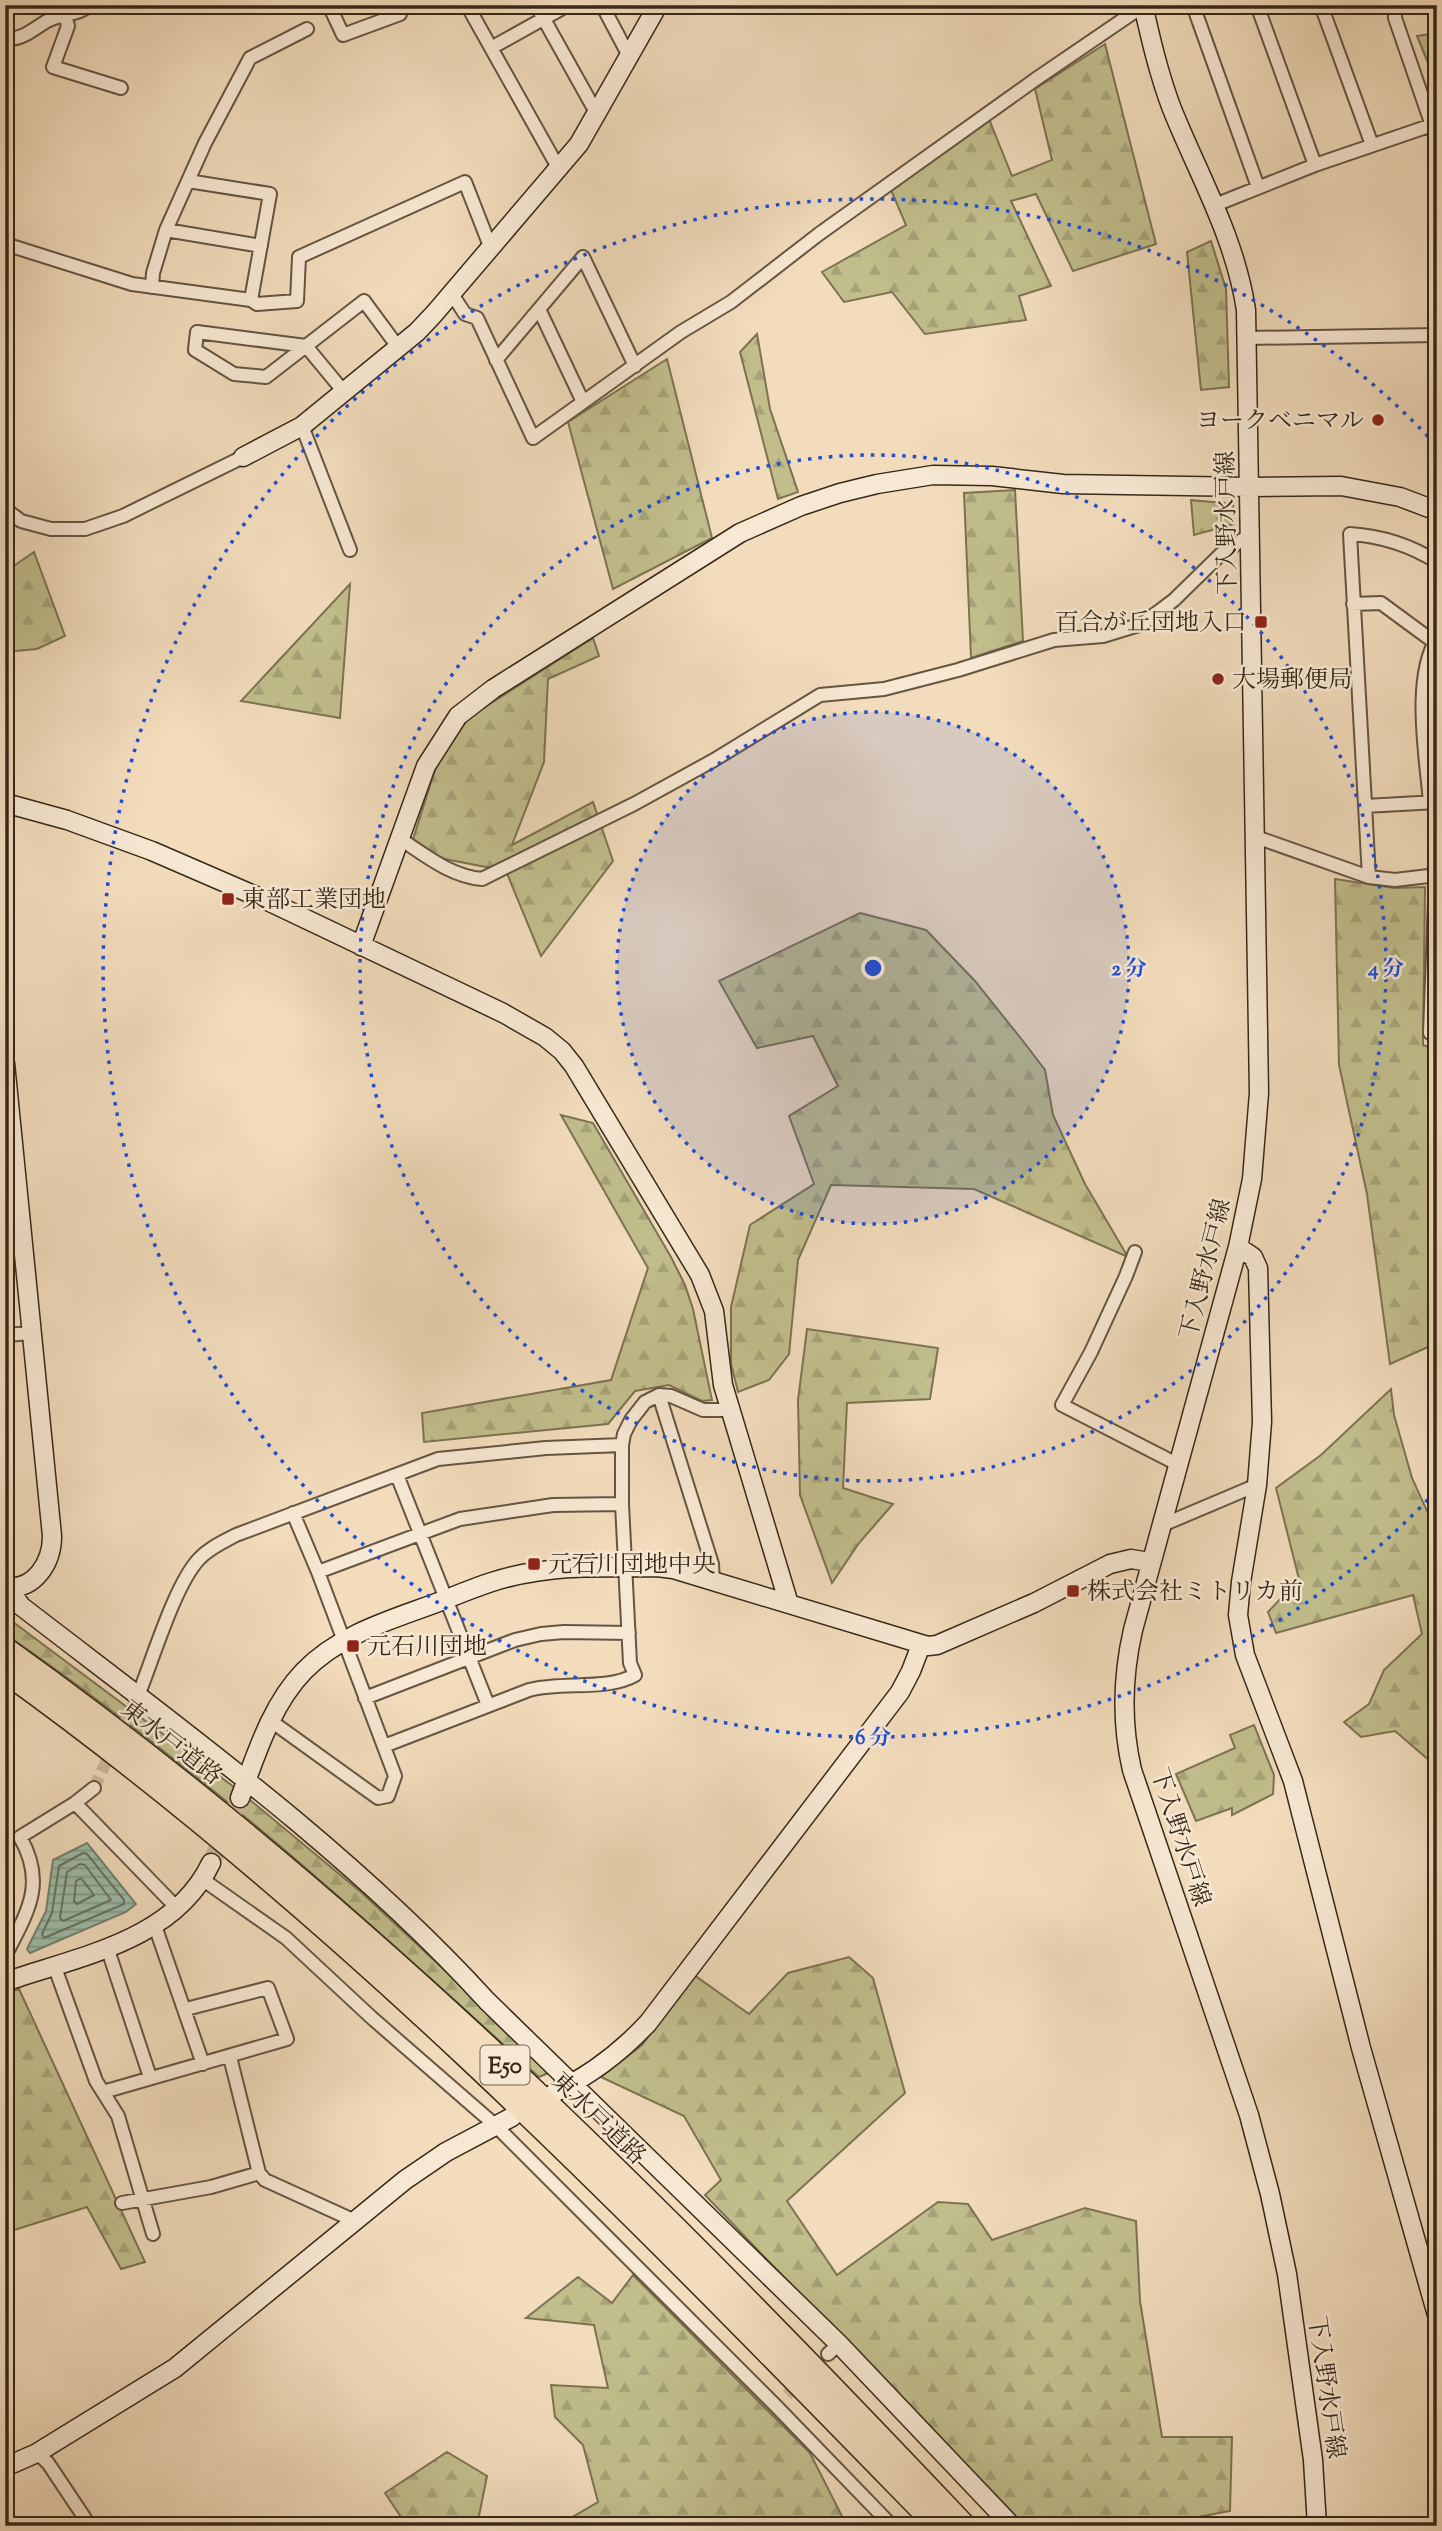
<svg xmlns="http://www.w3.org/2000/svg" width="1442" height="2531" font-family="'Sorts Mill Goudy','Noto Serif JP',serif">
<defs>
<pattern id="forest-firs" width="22" height="20" patternUnits="userSpaceOnUse" patternTransform="scale(1.75)"><rect width="22" height="20" fill="#c1be8c"/><path d="M5 1l3.5 6h-7zM16 11l3.5 6h-7z" fill="#a6a378"/></pattern>
<pattern id="water-rules" width="6" height="5" patternUnits="userSpaceOnUse" patternTransform="scale(1.75)"><rect width="6" height="5" fill="#9cbcaa"/><path d="M0 2.5h6" fill="none" stroke="#80998a"/></pattern>
</defs>
<rect width="100%" height="100%" fill="#f2dcbc"/>
<filter id="stains"><feTurbulence type="fractalNoise" baseFrequency=".00286" numOctaves="4"/><feColorMatrix values="0 0 0 0 .2 0 0 0 0 .09 0 0 0 0 .02 0 0 0 .5 -.17"/></filter>
<radialGradient id="worn" r=".72"><stop offset=".6" stop-color="#630" stop-opacity="0"/><stop offset="1" stop-color="#630" stop-opacity=".3"/></radialGradient>
<path fill="url(#forest-firs)" stroke="#7c7352" stroke-width="2" d="M1437,33V85L1417,36Z
M1105,44L1156,244L1073,271L1036,194L1011,201L1051,286L1019,296L1026,320L925,334L892,292L844,302L822,272L906,225L891,190L989,119L1012,176L1052,160L1035,89Z
M1211,241L1226,289L1229,387L1201,390L1187,252Z
M757,334L770,409L798,492L778,499L740,352Z
M667,359L712,538L613,589L568,422Z
M1015,490L1023,641L971,658L964,493Z
M1191,500L1233,504L1234,524L1194,535Z
M34,552L65,636L37,649L5,652V572Z
M350,584L340,718L241,701Z
M593,638L599,656L548,679L544,762L512,845L593,802L613,861L541,956L506,871L409,852L439,757L468,718Z
M1335,879L1394,888L1425,887L1423,1045L1437,1050V1343L1390,1364L1367,1194L1339,1065Z
M860,913L926,930L975,981L1023,1041L1045,1070L1053,1115L1085,1184L1128,1257L974,1189L831,1185L798,1260L789,1354L769,1380L738,1392L731,1364V1307L750,1225L814,1184L789,1116L838,1086L813,1036L757,1048L719,981Z
M561,1115L593,1123L671,1257L685,1285L693,1309L712,1400L702,1401L669,1385L635,1391L608,1424L424,1442L422,1413L611,1380L648,1268Z
M807,1329L938,1348L930,1399L847,1403L843,1488L893,1504L859,1543L832,1583L800,1495L798,1400Z
M1391,1389L1394,1415L1412,1478L1437,1533V1767L1395,1731L1361,1737L1344,1722L1369,1704L1384,1670L1422,1634L1413,1595L1276,1633L1268,1612L1299,1579L1276,1488L1321,1455Z
M5,1616L238,1790L362,1893L553,2071L539,2077C367,1920 198,1766 5,1634Z
M1254,1725L1274,1775L1273,1794L1232,1815V1808L1196,1821L1176,1774L1235,1748L1230,1735Z
M849,1957L873,1978L905,2093L787,2201L837,2275L938,2202L968,2204L992,2240L1085,2208L1136,2221L1140,2301L1162,2437H1232L1230,2511L1187,2519L1186,2526H1023L705,2195L721,2180L684,2116L601,2077L642,2045L694,1975L749,2014L788,1973Z
M19,1989L145,2262L121,2269L87,2207L5,2233V1994Z
M633,2275L810,2453L847,2526H557L598,2502L583,2445L555,2417L551,2385L608,2388L594,2325L526,2318L578,2277L612,2303Z
M447,2452L487,2476L477,2526H407L385,2493Z"/>
<path fill="url(#water-rules)" stroke="#738170" stroke-width="2" d="M87,1843L136,1904L126,1912L30,1953L27,1949L46,1911L53,1860Z"/>
<g fill="none" stroke-linecap="round" stroke-linejoin="round">
<path stroke="#697262" stroke-width="2" d="M83,1853L87,1854L124,1900V1904L44,1938L42,1934L52,1913L59,1866Z
M80,1864L85,1865L111,1900L63,1921L60,1918L67,1872Z
M81,1878L94,1895L77,1904L74,1901L76,1881Z"/>
<path stroke="#ccb89b" stroke-width="12" stroke-dasharray="12 6" stroke-linecap="butt" d="M94,1788L140,1690
M787,2395L828,2354"/>
<path stroke="#ccb89b" stroke-width="18" stroke-dasharray="18 9" stroke-linecap="butt" d="M211,1863L240,1798"/>
<defs>
<path id="street" d="M202,5H204
M329,5L343,35L400,14L397,5
M467,5L559,169
M536,5L597,114
M602,5L629,56
M1201,5L1194,8L1258,187
M1257,5L1315,165
M1321,5L1372,145
M1395,5V18L1437,140
M65,15L68,26L53,67L121,88
M5,39C23,40 33,29 47,21C61,14 78,15 91,5
M491,48L568,5
M1215,205L1315,165L1432,125
M166,230L261,246
M5,244L132,284L251,300L270,194L188,181
M152,287L153,273L166,230L205,143L250,58L307,29
M452,294L465,314L477,318L533,438L681,332L731,302L819,234L1036,79L1143,6
M251,300L257,304L297,301L299,257L465,182L490,246
M539,309L583,402
M197,332L306,346L266,377L234,374L195,350Z
M1248,338L1437,335
M496,360L583,257L635,366
M344,392L306,346L364,301L398,347
M302,426L350,550
M5,509L21,521L51,529H85L123,516L243,457
M1353,604L1381,603L1434,642
M1430,802C1426,755 1412,679 1437,638
M1365,806L1437,802
M1256,837L1369,877L1395,880L1437,875
M399,838C425,855 450,876 482,879L634,804L714,760L820,695L884,689L958,670L1054,640L1103,636L1142,624L1174,600L1221,554L1251,534
M1369,877L1350,534C1381,536 1410,545 1437,562
M1430,1033L1436,875
M1135,1252L1126,1276L1091,1352L1062,1405L1179,1465
M5,1335L33,1333
M659,1395L712,1564L713,1581
M397,1475L488,1705
M1160,1526L1257,1485
M318,1572L460,1519L553,1505L622,1504
M141,1688C154,1655 176,1583 199,1559C209,1548 223,1542 236,1535L438,1459L546,1448L622,1445
M365,1698L515,1640L541,1634L564,1632L629,1633
M271,1721L378,1798L388,1796L395,1776L318,1572L293,1513
M384,1746L529,1690C562,1681 607,1691 635,1675L630,1663L622,1504V1445L624,1434L631,1420L645,1402L659,1395L671,1396L703,1410H731
M75,1803L177,1908
M202,1879L286,1938L372,2018L495,2125L775,2405L892,2526
M155,1926L203,2064
M107,1947L150,2077
M5,1956C27,1913 47,1884 20,1837L75,1803L94,1788
M54,1965L96,2081L118,2116L153,2234
M230,2057L259,2173L265,2180L355,2221
M103,2092L287,2039L268,1988L186,2009
M122,2203L211,2187L259,2173
M828,2354L839,2344
M37,2453L48,2463L90,2526"/>
<path id="secondary" d="M1143,5C1151,40 1159,75 1172,109C1199,176 1235,237 1246,310L1259,1093L1252,1179L1238,1247L1133,1630C1122,1678 1121,1722 1132,1770L1249,2115L1270,2194L1287,2274L1313,2460L1317,2526
M243,457L302,426L417,332L434,314L579,144L658,5
M5,803L67,820L152,851L270,902L503,1013L545,1037L562,1051L574,1066L700,1275L714,1311L723,1385L789,1604
M361,946L426,766L458,716L493,689L740,533L801,506L840,493L877,484L933,475L992,476L1063,484L1249,487L1341,486L1400,497L1437,511
M5,1063L52,1536C52,1562 35,1591 5,1587
M1238,1247L1253,1257L1258,1268L1262,1422L1257,1485L1241,1582L1238,1615L1245,1655L1293,1781L1361,2048L1437,2315
M8,1588L21,1606C182,1730 350,1851 487,2001L839,2344L1012,2526
M240,1798C256,1755 271,1705 304,1671C342,1632 395,1619 444,1600C474,1588 503,1576 535,1572C574,1565 617,1568 657,1567L673,1569L928,1646L937,1645L1034,1603L1110,1564L1131,1559L1150,1562
M5,1982C79,1956 174,1941 211,1863
M554,2093C591,2075 620,2053 648,2023L900,1692L911,1671L921,1645
M5,2467L37,2453L175,2368L405,2180L446,2152L512,2117"/>
<path id="highway" d="M5,1649C358,1901 667,2212 964,2526
M5,1671C349,1918 643,2224 938,2526"/>
</defs>
<use href="#street" stroke="#655542" stroke-width="16"/>
<use href="#secondary" stroke="#362819" stroke-width="21"/>
<use href="#highway" stroke="#362819" stroke-width="26"/>
<use href="#street" stroke="#f7e8d3" stroke-width="12"/>
<use href="#secondary" stroke="#f7e8d3" stroke-width="18"/>
<use href="#highway" stroke="#f2dcbc" stroke-width="23"/>
</g>
<circle cx="873" cy="968" r="256" fill="#1d4ed8" fill-opacity=".12"/>
<g fill="none" stroke="#1d4ed8" stroke-width="3.5" stroke-dasharray="3.5 7">
<circle cx="873" cy="968" r="256"/>
<circle cx="873" cy="968" r="513"/>
<path d="M1435 1492A769 769 0 1 1 1435 444"/>
</g>
<g fill="#8f2418" stroke="#f7e8d3" stroke-width="2.5">
<circle cx="1378" cy="420" r="7"/>
<rect x="1254" y="615" width="14" height="14" rx="3.5"/>
<circle cx="1218" cy="679" r="7"/>
<rect x="221" y="892" width="14" height="14" rx="3.5"/>
<rect x="527" y="1557" width="14" height="14" rx="3.5"/>
<rect x="1066" y="1584" width="14" height="14" rx="3.5"/>
<rect x="346" y="1639" width="14" height="14" rx="3.5"/>
</g>
<g text-anchor="middle" stroke-width="5" stroke-linejoin="round" paint-order="stroke">
<rect fill="#f7e8d3" stroke="#706251" stroke-width="2" x="480.5" y="2045.5" width="49" height="39" rx="5"/>
<g font-size="23" font-weight="bold" fill="#362819">
<text x="505" y="2073">E50</text>
</g>
<g font-size="24" fill="#362819" stroke="#f7e8d3" text-anchor="start">
<text x="1364" y="428" text-anchor="end">ヨークベニマル</text>
<text x="1247" y="630" text-anchor="end">百合が丘団地入口</text>
<text x="1232" y="687">大場郵便局</text>
<text x="242" y="907">東部工業団地</text>
<text x="548" y="1572">元石川団地中央</text>
<text x="1087" y="1599">株式会社ミトリカ前</text>
<text x="367" y="1654">元石川団地</text>
</g>
<g font-size="24" fill="#362819" stroke="#f7e8d3">
<text transform="translate(1226 523) rotate(-91)" y="8">下入野水戸線</text>
<text transform="translate(1205 1269) rotate(-76)" y="8">下入野水戸線</text>
<text transform="translate(172 1742) rotate(38)" y="8">東水戸道路</text>
<text transform="translate(1181 1837) rotate(72)" y="8">下入野水戸線</text>
<text transform="translate(599 2118) rotate(44)" y="8">東水戸道路</text>
<text transform="translate(1327 2387) rotate(82)" y="8">下入野水戸線</text>
</g>
</g>
<circle cx="873" cy="968" r="10" fill="#1d4ed8" stroke="#f7e8d3" stroke-width="3.5"/>
<g font-size="21" text-anchor="middle" font-weight="bold" fill="#1d4ed8" stroke="#f7e8d3" stroke-width="5" stroke-linejoin="round" paint-order="stroke">
<text x="1129" y="975">2 分</text>
<text x="1386" y="975">4 分</text>
<text x="873" y="1744">6 分</text>
</g>
<rect width="1442" height="2531" fill="none" stroke="#f2dcbc" stroke-width="28"/>
<rect x="7" y="7" width="1428" height="2517" fill="none" stroke="#362819" stroke-width="3.5"/>
<rect x="14" y="14" width="1414" height="2503" fill="none" stroke="#362819" stroke-width="2"/>
<rect width="100%" height="100%" filter="url(#stains)"/>
<rect width="100%" height="100%" fill="url(#worn)"/>
</svg>
